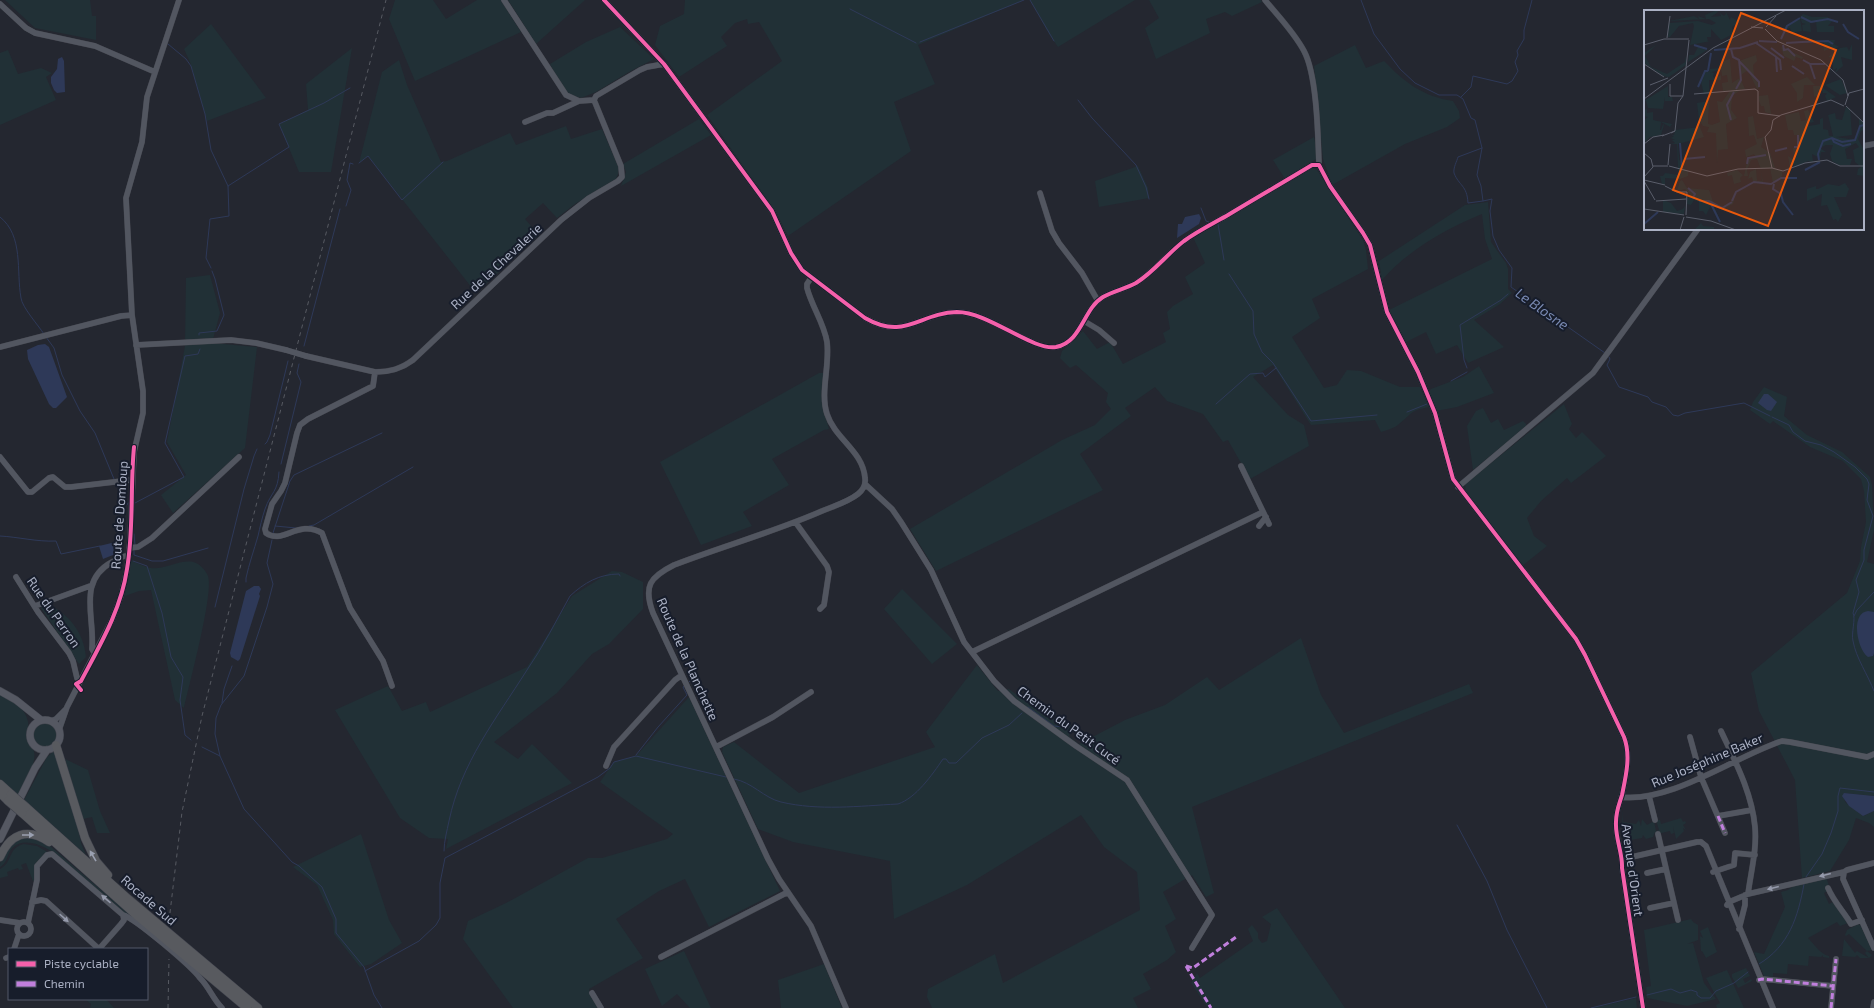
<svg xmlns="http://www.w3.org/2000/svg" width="1874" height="1008" font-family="'Exo 2',sans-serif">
<rect width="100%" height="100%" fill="#242730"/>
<path fill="#213036" d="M5,0H90L92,16H96V40L35,28Z
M395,0H433L446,19L477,0H501L521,32L415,81L389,19Z
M508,0H585L536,44Z
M685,0H1024L918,45L935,84L894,102L911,151L788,236L776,212L707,115L782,61L759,22L748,24L747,19L735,23L721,37L727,46L679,77L655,45L660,26L684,14Z
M1030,0H1135L1058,47L1049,34Z
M1149,0H1261L1262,2L1232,16L1225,12L1206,19L1210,33L1156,59L1145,28L1159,18Z
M211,24L266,98L207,121L190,62L184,49Z
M620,27L654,59L629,72L596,92L581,98L574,96L566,92L560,84L550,64L586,42Z
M1355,45L1366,68L1384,61C1404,82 1424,97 1453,101L1459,111L1460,118L1447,127L1405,144L1332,185L1323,159L1314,66Z
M352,48L331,172H299L279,124L308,110L306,84Z
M8,50L18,74L41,68L52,73L46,77L56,100L0,125V53Z
M399,60L407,85L441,162L447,161L510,133L516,145L566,126L571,139L602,129L619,168L618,174L616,179L575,204L557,218L543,203L525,219L539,235L476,293L368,156L359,163L382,72Z
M699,119L711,135L621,186L626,172L623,164Z
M1314,137L1317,152L1316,159L1285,179L1273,160Z
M1138,166L1148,188L1149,198L1099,207L1095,181Z
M1313,168L1317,170L1363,240L1366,250L1368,269L1312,299L1320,318L1292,337L1324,388L1337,385L1347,370L1361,371L1400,387H1420L1429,407C1409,411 1413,413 1399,424C1395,428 1387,430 1381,432L1375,420L1311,425L1273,365L1253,377L1288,415L1304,425L1309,446L1250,479L1228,440L1223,442L1203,414L1167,401L1155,387L1125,408L1131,416L1080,454L1103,490L936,571L910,529L1062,440L1095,425L1111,409L1106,402L1108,393L1076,365L1070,368L1060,358L1062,351L1083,331L1097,349L1110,342L1123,364L1166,342L1163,333L1170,329L1167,312L1173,306L1193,294L1185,277L1205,263L1193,237Z
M1488,202L1491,242L1506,263L1508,269V289L1512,293L1500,304L1474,320L1504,347L1468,363L1457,345L1436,354L1426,332L1406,342L1389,310L1492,259L1485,239L1482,214C1447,228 1407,251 1382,280L1379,261L1465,205Z
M210,275L220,313L212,343L257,347L245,448L173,513L161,495L186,475L167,442L185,346L186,278Z
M1479,366L1494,393L1457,407L1436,411L1428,392L1431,389L1463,377Z
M819,373H825L822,403L829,429L824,430L772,459L789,485L743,512L752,526L701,545L660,462Z
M1764,387L1787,397L1784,416L1807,435L1842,452L1870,477L1872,485L1874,530L1867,562L1874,564V796L1844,793L1845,802L1863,816L1874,811V827L1869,823L1856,818L1849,840L1830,871L1802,878L1795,780L1759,711L1751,673L1847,593L1860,561L1861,547L1866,522L1864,491L1861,479L1843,461L1810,447L1773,421L1770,424L1750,410L1753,402Z
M1564,404L1572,424L1569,429L1576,438L1582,432L1606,456L1571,483L1567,478L1541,501L1527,518L1534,536L1547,546L1522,566L1466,493L1465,484Z
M1483,408L1491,423L1498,419L1504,430L1523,421L1526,424V427L1473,470L1467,426L1476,411Z
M128,559C135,562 144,567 151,568C165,570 183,557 196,563C201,565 206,571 208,576C214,593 189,685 184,708L175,700L151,590L139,591L125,596Z
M612,571L622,572L643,582V609L609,644L592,654L557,693L494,742L518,759L532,744L572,783L446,849L448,839L429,838L400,818L335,710L388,686L402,711L426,702L430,712L527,667L572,596Z
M902,589L957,644L932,664L884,609Z
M48,604C69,614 84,633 86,657L79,664L41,608Z
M1301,638L1321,695L1344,733L1469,684L1473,693L1192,807L1214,893L1206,897L1192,875L1163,892L1176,919L1165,926L1176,952L1167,960L1143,974L1151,989L1133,998L1138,1008H932L927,997L928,989L995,954L1003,983L1140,910L1137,872L1104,847L1081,815L967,885L894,919L890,861L793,842L758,829L722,752L723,747L734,742L799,793L935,747L926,732L977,665L998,691L1009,689L1051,720L1062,716L1067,720L1072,727L1069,736L1079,744L1125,720L1165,705L1207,677L1219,690Z
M0,694C11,699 26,708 28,722C29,727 27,732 28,737C29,743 33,747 34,752C37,762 24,786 20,796L0,779Z
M689,697L780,891L709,927L685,879L659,891L616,919L643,958L589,989L591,997L599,1008H513L463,939L468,921L506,903L588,858H602L667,839L673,834L600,782L614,762L636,756Z
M33 735a12 12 0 1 1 24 0a12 12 0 1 1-24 0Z
M54,751L74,809L81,843L86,855L24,800L47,757Z
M65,759L88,770L100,811L110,833H97L92,817L83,819Z
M1623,810V822L1636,824L1639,820L1641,826L1642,819L1647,825L1654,821L1656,831L1659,830L1656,820H1660L1661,824L1681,818L1683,822L1685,821L1686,823L1683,825L1686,830L1683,828L1684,831L1676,839L1673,826L1674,833L1671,834L1670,831L1657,834L1655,832L1653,837L1646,839L1643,835L1642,838L1624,841L1623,833L1628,832V828L1622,827Z
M361,834L389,920L402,943L371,964L360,967L334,934L333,920L317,885L293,867Z
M22,838L35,839L49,845L137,921L126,915L51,851C40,844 20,836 10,851C7,857 6,864 0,867C0,853 11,845 22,838Z
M24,844L37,846L49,853L36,865V882L33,881L26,863L21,865L23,869L19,870L18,868L7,872L8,876L0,878V869C13,863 7,848 24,844Z
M1826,877L1829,886L1827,891L1824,893L1829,904L1833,902L1848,923L1840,926L1837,922L1808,938C1814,944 1820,954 1829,956V958L1823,957V955L1821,957L1809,956L1808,966L1788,964L1787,974L1773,973V977L1764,976L1754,952L1764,954L1785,907L1781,892L1788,890L1793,886Z
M1277,908L1345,1008H1208L1191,983L1197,973L1200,978L1253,941L1248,929L1252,925L1258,933V938L1262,943L1267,941L1271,924L1262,917Z
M1691,919L1693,922L1698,925V940L1687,944L1693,943L1704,983L1716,999L1687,1006L1647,998L1646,987L1651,986L1644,930Z
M1858,924L1861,926L1872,950L1867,951L1872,955L1869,958L1865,953L1867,951L1849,934L1846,936L1845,935L1847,930Z
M1708,927L1717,952L1706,958L1702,951H1701L1700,936L1703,938L1700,931Z
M1844,939L1855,953L1857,951L1869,958H1860L1857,955L1855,957L1842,956Z
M684,951L711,1008H690L677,994L662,1006L645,969Z
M824,964L842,1008H781L778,980Z
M1746,968L1750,976L1743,979L1745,983L1751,979L1752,981L1738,988L1732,977V974Z
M1727,970L1744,1008H1717L1716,1005L1720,1003L1706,978Z
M1636,998L1637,1008H1593Z
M85,999H106L114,1008H90L91,1004Z"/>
<path fill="#2e3958" d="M62,57L64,61L65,92L57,93L54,90L51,83V77L57,69L58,59Z
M1199,214L1201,218L1199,224L1177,238L1178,224H1182L1185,217Z
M45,344L49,347L67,397L56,408H53L49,404L28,359L27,350L38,345Z
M1764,394H1768L1777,402L1771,411L1767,410L1758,403Z
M120,541L123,545V551L103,559L99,546Z
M254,586H259L261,589L259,594L260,596L240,659L238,661L231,657L230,653L246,591Z
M1868,611L1874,612V653L1873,656L1868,657C1857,649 1850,613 1868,611Z
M1844,793L1874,796V811L1863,816L1849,806L1842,796Z"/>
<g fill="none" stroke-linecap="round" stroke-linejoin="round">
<path stroke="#2e3958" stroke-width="1" d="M1030,0L1054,41
M1361,0L1374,34L1400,69L1415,83L1439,95H1457L1463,99L1471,118L1475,120L1482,148L1477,175L1481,186L1483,201L1492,199L1490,211L1493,236L1499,250L1512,268L1511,287L1605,353
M850,9L916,43
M920,42L1024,0
M168,44L186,59L191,66L205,114L211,150L228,186
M1461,97L1471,87L1473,76L1507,84L1512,81L1518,71L1515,62L1518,55L1517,51L1524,39V30L1532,0
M1078,100L1092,118L1136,165L1146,187L1149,199
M1482,148L1458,157C1457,161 1453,168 1454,173C1459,186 1467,185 1468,203L1483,201
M359,163L368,156L402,200L443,162
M346,206L351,190L347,180L350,163L353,164
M1201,208L1206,221L1209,222
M0,217C24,236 16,271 21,298C22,307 38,325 44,334
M1218,224L1224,260
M211,268L206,258L210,219L229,216L228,186L289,147L279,124L324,103L350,88
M1229,274L1253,311L1254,334L1262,352L1273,363L1311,421L1377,415
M199,335V333L217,331L224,315L215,279L212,271
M46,337L54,348L62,375L80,411L95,433L114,479
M304,346L340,209
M1609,357L1610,359L1607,365L1619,387L1648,397L1652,402L1666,407L1673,415L1678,416L1685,413L1744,403L1770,416
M1467,368L1464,360L1460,325L1501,300L1508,294
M1451,381L1467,372
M1216,404L1250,374L1263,373L1265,377L1276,368
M1407,412L1427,404
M1772,417L1789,425L1793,432L1805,441L1821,445L1834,452L1855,467L1867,479L1869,484L1867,500L1873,516L1864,550V560L1856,580L1859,592L1853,613C1856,619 1851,633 1853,641C1856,658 1868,675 1874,691
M265,444L267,442L270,435L288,361
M281,464L301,382L297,373L299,364
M135,503L184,477L165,443L185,356L198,354L200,349
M127,505L128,503
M275,526L296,528
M309,526L314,525L413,467
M273,533L290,481L294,475L382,433
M134,534L135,545
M0,536C19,537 37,542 56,541L61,554L100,546
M134,551V555L152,561H163L208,548
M133,561L147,566L162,613L171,657L183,677L180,700L185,735L191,740
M246,582V578C249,564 254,550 258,536C260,527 262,518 265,509C271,492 278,492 279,472
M215,607L244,489L254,456L257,449
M1854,616L1857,610L1874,592
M689,682L695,677
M222,703L224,689L232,666
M1028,707L1054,726L1063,727
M202,747L220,756L244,809L292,862L299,866L322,887L336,919V933L364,967L374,995L382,1008
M636,755L658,727L687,695L683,687L684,686
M220,756L215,734L216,718L221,705L244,676L267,607L273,584L267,563L272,540
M734,779C752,782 764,798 781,802C819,811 859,806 898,804C916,798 932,775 943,759H946L949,763H956L982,738L1009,725L1022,713
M1457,825L1487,881L1507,930L1547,1008
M444,851C444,841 447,831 449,821C461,763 496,719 527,670C543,647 556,621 570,596C584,583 599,574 619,574L620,576
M1806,877L1822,854L1831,833L1838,811V796L1840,788L1874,792
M1759,964C1789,946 1798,917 1804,884
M365,971L419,941L436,925L440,918V883L445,858L598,777L610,768L614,762L636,756L726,777
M1647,995L1671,989L1680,993L1691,990L1697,992V995L1701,998H1710L1716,991L1734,983L1748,972
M1591,1008L1636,997"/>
<defs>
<path id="minor" d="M504,0L566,95L579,101L594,100L596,96L640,70L647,67L664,64
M604,0L664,64L772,211L791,253L802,270L865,318C905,341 919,313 957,312C989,312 1032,351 1056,347C1082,342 1083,309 1103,297C1113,291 1125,289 1136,283C1154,272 1167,254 1184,241C1198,231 1214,223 1228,215C1256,198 1284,182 1312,165H1319L1330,186L1363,233L1370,245L1387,312L1418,372L1435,413L1453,479L1576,639L1585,655L1624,737C1631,755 1626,776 1622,795C1619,805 1616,811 1616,822C1615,838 1623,854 1622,868L1643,1008
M1265,0C1278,16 1294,32 1304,51C1317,75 1318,136 1319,165
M0,4L26,28L35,33L95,46L155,72
M525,122L547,113H553L579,101
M1863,146L1874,144
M1040,193L1052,231L1059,243L1082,273L1098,301
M811,278L807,284V288C812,307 824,323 827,342C830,365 820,393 827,414C835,439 863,451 865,478C866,485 863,490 858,494C848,502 834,506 822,511C774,532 723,546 674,565C650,577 643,586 653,613L768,859L779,879L811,926L846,1008
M1084,321L1099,330L1114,343
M136,345L231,340L256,343L286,350
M0,347L121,316L132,315
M306,356L375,372C390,372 401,369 413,360L561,220L589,198L618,181L622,177L621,166L594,100
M375,372L373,386L308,419L300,425L297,433L285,483L281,491L272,504L265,529L266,533C283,545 298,519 322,533L350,608L383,661L392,686
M0,457L28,492H32L49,478L53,477L65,487H71L131,480
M1241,466L1269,524
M865,484L892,509L901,522L931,570L964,642L994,681L1014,701L1076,746L1127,780L1212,915L1192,948
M1458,487L1593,373L1698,229
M796,523L827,566L829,572L824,605L820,609
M1259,526L1266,517
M129,548L138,547L152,538L239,457
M16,577L38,612L69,653L73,661L77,678L81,681
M35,606L90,586
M972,652L1263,512
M95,654L92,649C95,617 77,581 112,562C117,559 123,555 129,556
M51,721L56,719L66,709
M59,730L67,707L112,620L121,596L127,570L130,541L134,452L143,413V391L132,315L126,198L142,142L147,97L179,0
M1721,731C1735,761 1752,793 1755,827C1757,850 1751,871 1748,894L1729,902L1727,905
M1690,737L1701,777L1725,833
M716,747L773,717L811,692
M606,766L614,747L675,680L682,675
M1649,796L1655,820
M1621,797C1671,803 1734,757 1782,741L1790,742L1867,757L1874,754
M1718,816L1752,810
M1658,834L1678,920
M1701,842L1706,846L1773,1008
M1623,859L1697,842H1701
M1713,872L1734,865L1735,853L1755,855
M1844,872L1843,879L1874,948
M1647,873L1666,869
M1828,888C1834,902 1844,912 1851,924L1862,920
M1748,894L1844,872L1847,870L1874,863
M32,902L41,900L46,901L99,949
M1650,908L1674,903
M123,915C136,919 191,966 200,978C209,987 213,999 222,1008
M0,920L20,923
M17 929a7 7 0 1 1 14 0a7 7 0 1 1-14 0Z
M28,923L37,880V866L47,855L52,854L123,915L124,920L121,924L99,949
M1739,929L1745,905V895
M14,949L19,934
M661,957L788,892
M6,958L9,957
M1759,980L1762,979L1833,986
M592,993L601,1008
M1831,1008L1836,959
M1873,1008L1874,1002"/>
<path id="major" d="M0,691L16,700L41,720
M30 735a15 15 0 1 1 30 0a15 15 0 1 1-30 0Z
M0,839L35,768L47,750"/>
<path id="highway" d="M56,745L85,838L96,861L108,875
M0,784L11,794
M0,793L8,801
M26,807L126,897L258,1008
M22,813L135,914L247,1008
M0,857C10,834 27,827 49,842"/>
</defs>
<use href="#minor" stroke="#40424a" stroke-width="6"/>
<use href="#major" stroke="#41444d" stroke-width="8"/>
<use href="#highway" stroke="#40434d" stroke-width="9"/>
<use href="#minor" stroke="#525660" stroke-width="5.5"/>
<use href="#major" stroke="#555862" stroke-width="7"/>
<use href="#highway" stroke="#585a5f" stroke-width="8"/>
<path stroke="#575a62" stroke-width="1" stroke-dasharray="4 4" stroke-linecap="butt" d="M169,921L182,812L202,716L386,0
M168,1008L169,959"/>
<defs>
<path id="minor-bridge" d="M286,350L306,356"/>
<path id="highway-bridge" d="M11,794L26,807
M8,801L22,813"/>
</defs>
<use href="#minor-bridge" stroke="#40424a" stroke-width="6" stroke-linecap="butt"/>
<use href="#highway-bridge" stroke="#40434d" stroke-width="9" stroke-linecap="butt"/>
<use href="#minor-bridge" stroke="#525660" stroke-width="5.5"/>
<use href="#highway-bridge" stroke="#585a5f" stroke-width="8"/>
<path stroke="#c07fdc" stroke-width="3" stroke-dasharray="6 3" stroke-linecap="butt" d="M1718,816L1725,833
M1186,966L1193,968L1236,937
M1186,966L1211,1008
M1758,980L1762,979L1833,986
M1831,1008L1836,959"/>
<defs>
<path id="cycleway" d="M604,0L664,64L772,211L791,253L802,270L865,318C905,341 919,313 957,312C989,312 1032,351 1056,347C1082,342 1083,309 1103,297C1113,291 1125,289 1136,283C1154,272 1167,254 1184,241C1198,231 1214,223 1228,215C1256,198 1284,182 1312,165H1319L1330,186L1363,233L1370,245L1387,312L1418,372L1435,413L1453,479L1576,639L1585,655L1624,737C1631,755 1626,776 1622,795C1619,805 1616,811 1616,822C1615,838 1623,854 1622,868L1643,1008
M81,690L76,684L81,681C100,645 121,610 127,569C134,529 130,488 134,447"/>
</defs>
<use href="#cycleway" stroke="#171d2b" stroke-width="6"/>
<use href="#cycleway" stroke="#f560ab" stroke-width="4"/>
</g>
<defs><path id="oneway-solid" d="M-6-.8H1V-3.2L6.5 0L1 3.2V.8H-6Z"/></defs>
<g fill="#9aa0b0">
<use href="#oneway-solid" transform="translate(28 835)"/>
<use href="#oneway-solid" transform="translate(93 856) rotate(-120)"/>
</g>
<g fill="#959aab">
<use href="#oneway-solid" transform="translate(1825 875) rotate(166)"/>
<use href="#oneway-solid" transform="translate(1773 888) rotate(166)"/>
<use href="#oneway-solid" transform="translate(106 899) rotate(-139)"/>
<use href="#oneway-solid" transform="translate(64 918) rotate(42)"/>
</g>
<g text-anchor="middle" stroke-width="4" stroke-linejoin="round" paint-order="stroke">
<g font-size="13" fill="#abb1c4" stroke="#171d2b">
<text transform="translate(496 266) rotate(-43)" y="5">Rue de la Chevalerie</text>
<text transform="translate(119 515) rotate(-86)" y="5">Route de Domloup</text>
<text transform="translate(54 612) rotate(55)" y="5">Rue du Perron</text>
<text transform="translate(688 659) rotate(66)" y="5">Route de la Planchette</text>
<text transform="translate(1069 725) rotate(36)" y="5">Chemin du Petit Cucé</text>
<text transform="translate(1707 760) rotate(-23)" y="5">Rue Joséphine Baker</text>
<text transform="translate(1633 870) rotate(82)" y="5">Avenue d'Orient</text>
<text transform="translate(149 900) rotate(41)" y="5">Rocade Sud</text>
</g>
<g font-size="14" font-style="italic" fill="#7a8ab3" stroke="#171d2b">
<text transform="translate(1542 309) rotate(35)" y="5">Le Blosne</text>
</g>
</g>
<g transform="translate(1644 10)">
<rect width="220" height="220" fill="#242730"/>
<path d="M73,0L74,2L67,7L77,6L76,3L80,6L82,4L81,0L86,10L87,7L96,12L88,17L89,24L77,30L67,19V27H63L64,32L67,31L46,35L50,16L54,12L50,16L49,13L35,16L26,27H24L25,13L54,11L68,15L72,13L65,9L25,11L50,6L55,9L54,6L62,9L61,5ZM159,4L168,7H184V9L189,10L184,16H190V22H173L172,12L166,13L167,22L159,21L158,15L162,14L158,13L156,7ZM156,8L158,21L148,23L146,18L143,19V16ZM179,30H191L190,34L195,37L190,39L186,35L187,38L180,41ZM208,34V50L197,47L199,56L191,63L193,58L190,60L189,59V48L184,47L196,38L203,37L205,41ZM12,35L1,46L7,57L23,64L41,52L42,46V55L25,67L19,66L0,53V43ZM54,37L63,40L44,52L45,45H50ZM137,37L159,47L158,49L152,47L150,51L140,46ZM112,45L113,51L109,55L110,65L116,77L113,79L104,60L97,65L95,51ZM86,49L88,73L96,68L101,79L79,81L78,73L84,72L83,65L78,66L77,59L65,63L66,59L76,58L77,52ZM62,61L70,63L69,67L72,68L77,65V70H65V64V82L60,84L57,72ZM163,67L171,75H160L159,88L153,92V83L147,74ZM197,69L203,83L196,85L181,75ZM24,76V87H28L29,91H21V87L19,99L4,98L2,91H0ZM169,76H176L192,87L183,91L181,86L183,83H179L178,80L174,81L175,86L170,87ZM86,81H95L88,86L87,100L93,108L82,114L84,139L74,140L73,153L72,123L63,122L65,117L59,116L55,110L53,93L65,91L64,114L68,115L76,112L73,91L78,92ZM124,85L127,103V104L121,102L120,96H117L115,91V86ZM202,97L206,99L208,125L192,127L211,130L215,120V108L220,113V120L217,121L214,129L220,140V166L213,165L214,159L217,157L211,152L209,140L215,137L212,133L201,139L203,149H208L206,155H195L188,151L186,144L189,135H182L176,138L182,142H177L176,148L168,144L169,152L164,151L151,157L149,154L146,158L144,146L151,151L149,138L154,136V125H150L149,120H144L141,105L155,102L157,111L162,110L160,101L164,100L170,112L165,113V116L176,114V109L179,108V119L184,120L185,126H189L184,105L191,103L192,109L198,110ZM3,99V103L9,102V110L28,114L26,117L17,112L16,120H17L19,114L20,115L17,125L6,127L0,133V110L4,107L0,106V100ZM109,106L113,129L120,127L117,137L126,143L131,158L138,161V166L129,173L126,158L117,159L113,149L107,150L103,160L104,166H100L104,148L111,146L110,144L102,147L101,140L113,134L110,125L105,126L104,107ZM56,117L60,127L34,134L35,150L39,151L38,158L34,157L33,134H27L31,133L28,130H31L27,128L30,126H27L30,125L31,120ZM34,157L44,160L40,159L44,161V166L36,169L21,168V165V174H18L16,166H19L21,163L18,164L21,163L35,165ZM112,159L113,171H118L117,160L119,173L109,171L108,167L104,169L106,162ZM93,160L99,165L96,168L97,172L90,174L88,165L84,166L83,163ZM38,170L43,178L65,180L69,192L75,197H81L90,190L89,194L79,199L70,196L77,213L67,195L62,205L59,201H55V192L50,190L47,195L43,194V188L47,185L41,179L33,181L36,171ZM201,173L205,179L202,187H190L198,205L194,212L192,209L189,210L183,195L177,196L178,184L163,191V179L172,176V179H174L184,174L195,176ZM19,190L27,193L33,201L39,199L41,196L40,204L19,202ZM57,213L59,216L70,217V220H50Z" fill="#213036"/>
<path fill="none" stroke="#2e3958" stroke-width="2" d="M157,7L167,12L184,9L194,12M199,14L204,22L215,29M137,29L143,16L156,8M115,31L133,32M158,32L184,31L189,34M112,33L131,46M142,33L158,32M50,35L63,39M139,35L140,40L144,39L151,46M127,38L140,48M87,39L89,47L95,50L97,70L92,79M70,40L96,38L114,32M131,46L136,50L137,60M132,47L133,62M159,50L166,54L171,69M95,51L115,72V77M166,54H181M148,56L160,64M64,61L67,43M54,77L61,61H64M87,110L83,95L90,82M188,128L190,132L199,136L207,134M36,133L38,158M150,137H154V125M131,141L143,138M40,149L61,147M175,150L174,144L179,131L188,128L198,132L211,130L216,116L220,115M103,154L104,148L122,145M161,160L176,152M130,174L129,179L137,184L139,192L149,205M44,178L51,184L49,188M55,191H65L78,198L88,192M88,191L92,182L110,172L127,174L137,168H153M67,194L76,212M0,214L14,202"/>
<path fill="none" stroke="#5a5e6b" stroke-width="1" d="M107,17L119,18M122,17L132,6M121,19L133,31L177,50L199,70L204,86M23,28L26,6M0,35L20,29H45M0,54L20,67M26,74V86H39M6,75L24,68M50,84L111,79L114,81V103L136,106M39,86L45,30M0,89L69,38L142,0M201,95L205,83L220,79M202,96L220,113M31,121L34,93L39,86M18,126L31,121L27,123M0,134L9,127L20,125M0,143L7,149L9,157M24,155L26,134M9,156H24M25,156L63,166L94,159L128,158L121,127L127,120L129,110L137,105L187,90L200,96M128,158L139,161L161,153L183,150L196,156H220M0,167L9,157M0,170L21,175M0,171L11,190M21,176L33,182H43L42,205M12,191L42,189M0,199L40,205M42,207L67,211L92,220M36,220L40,207"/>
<path fill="#e8590c" fill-opacity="0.15" stroke="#e8590c" stroke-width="2" d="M97,3L192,40L124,216L29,180Z"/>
<rect width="220" height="220" fill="none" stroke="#abb1c4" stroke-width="2"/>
</g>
<rect x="8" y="948" width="140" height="52" fill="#171d2b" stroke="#525868"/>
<rect x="16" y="961" width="20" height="6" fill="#f560ab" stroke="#525868"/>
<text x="44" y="968" font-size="12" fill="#abb1c4">Piste cyclable</text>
<rect x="16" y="981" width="20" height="6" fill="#c07fdc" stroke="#525868"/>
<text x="44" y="988" font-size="12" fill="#abb1c4">Chemin</text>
</svg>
